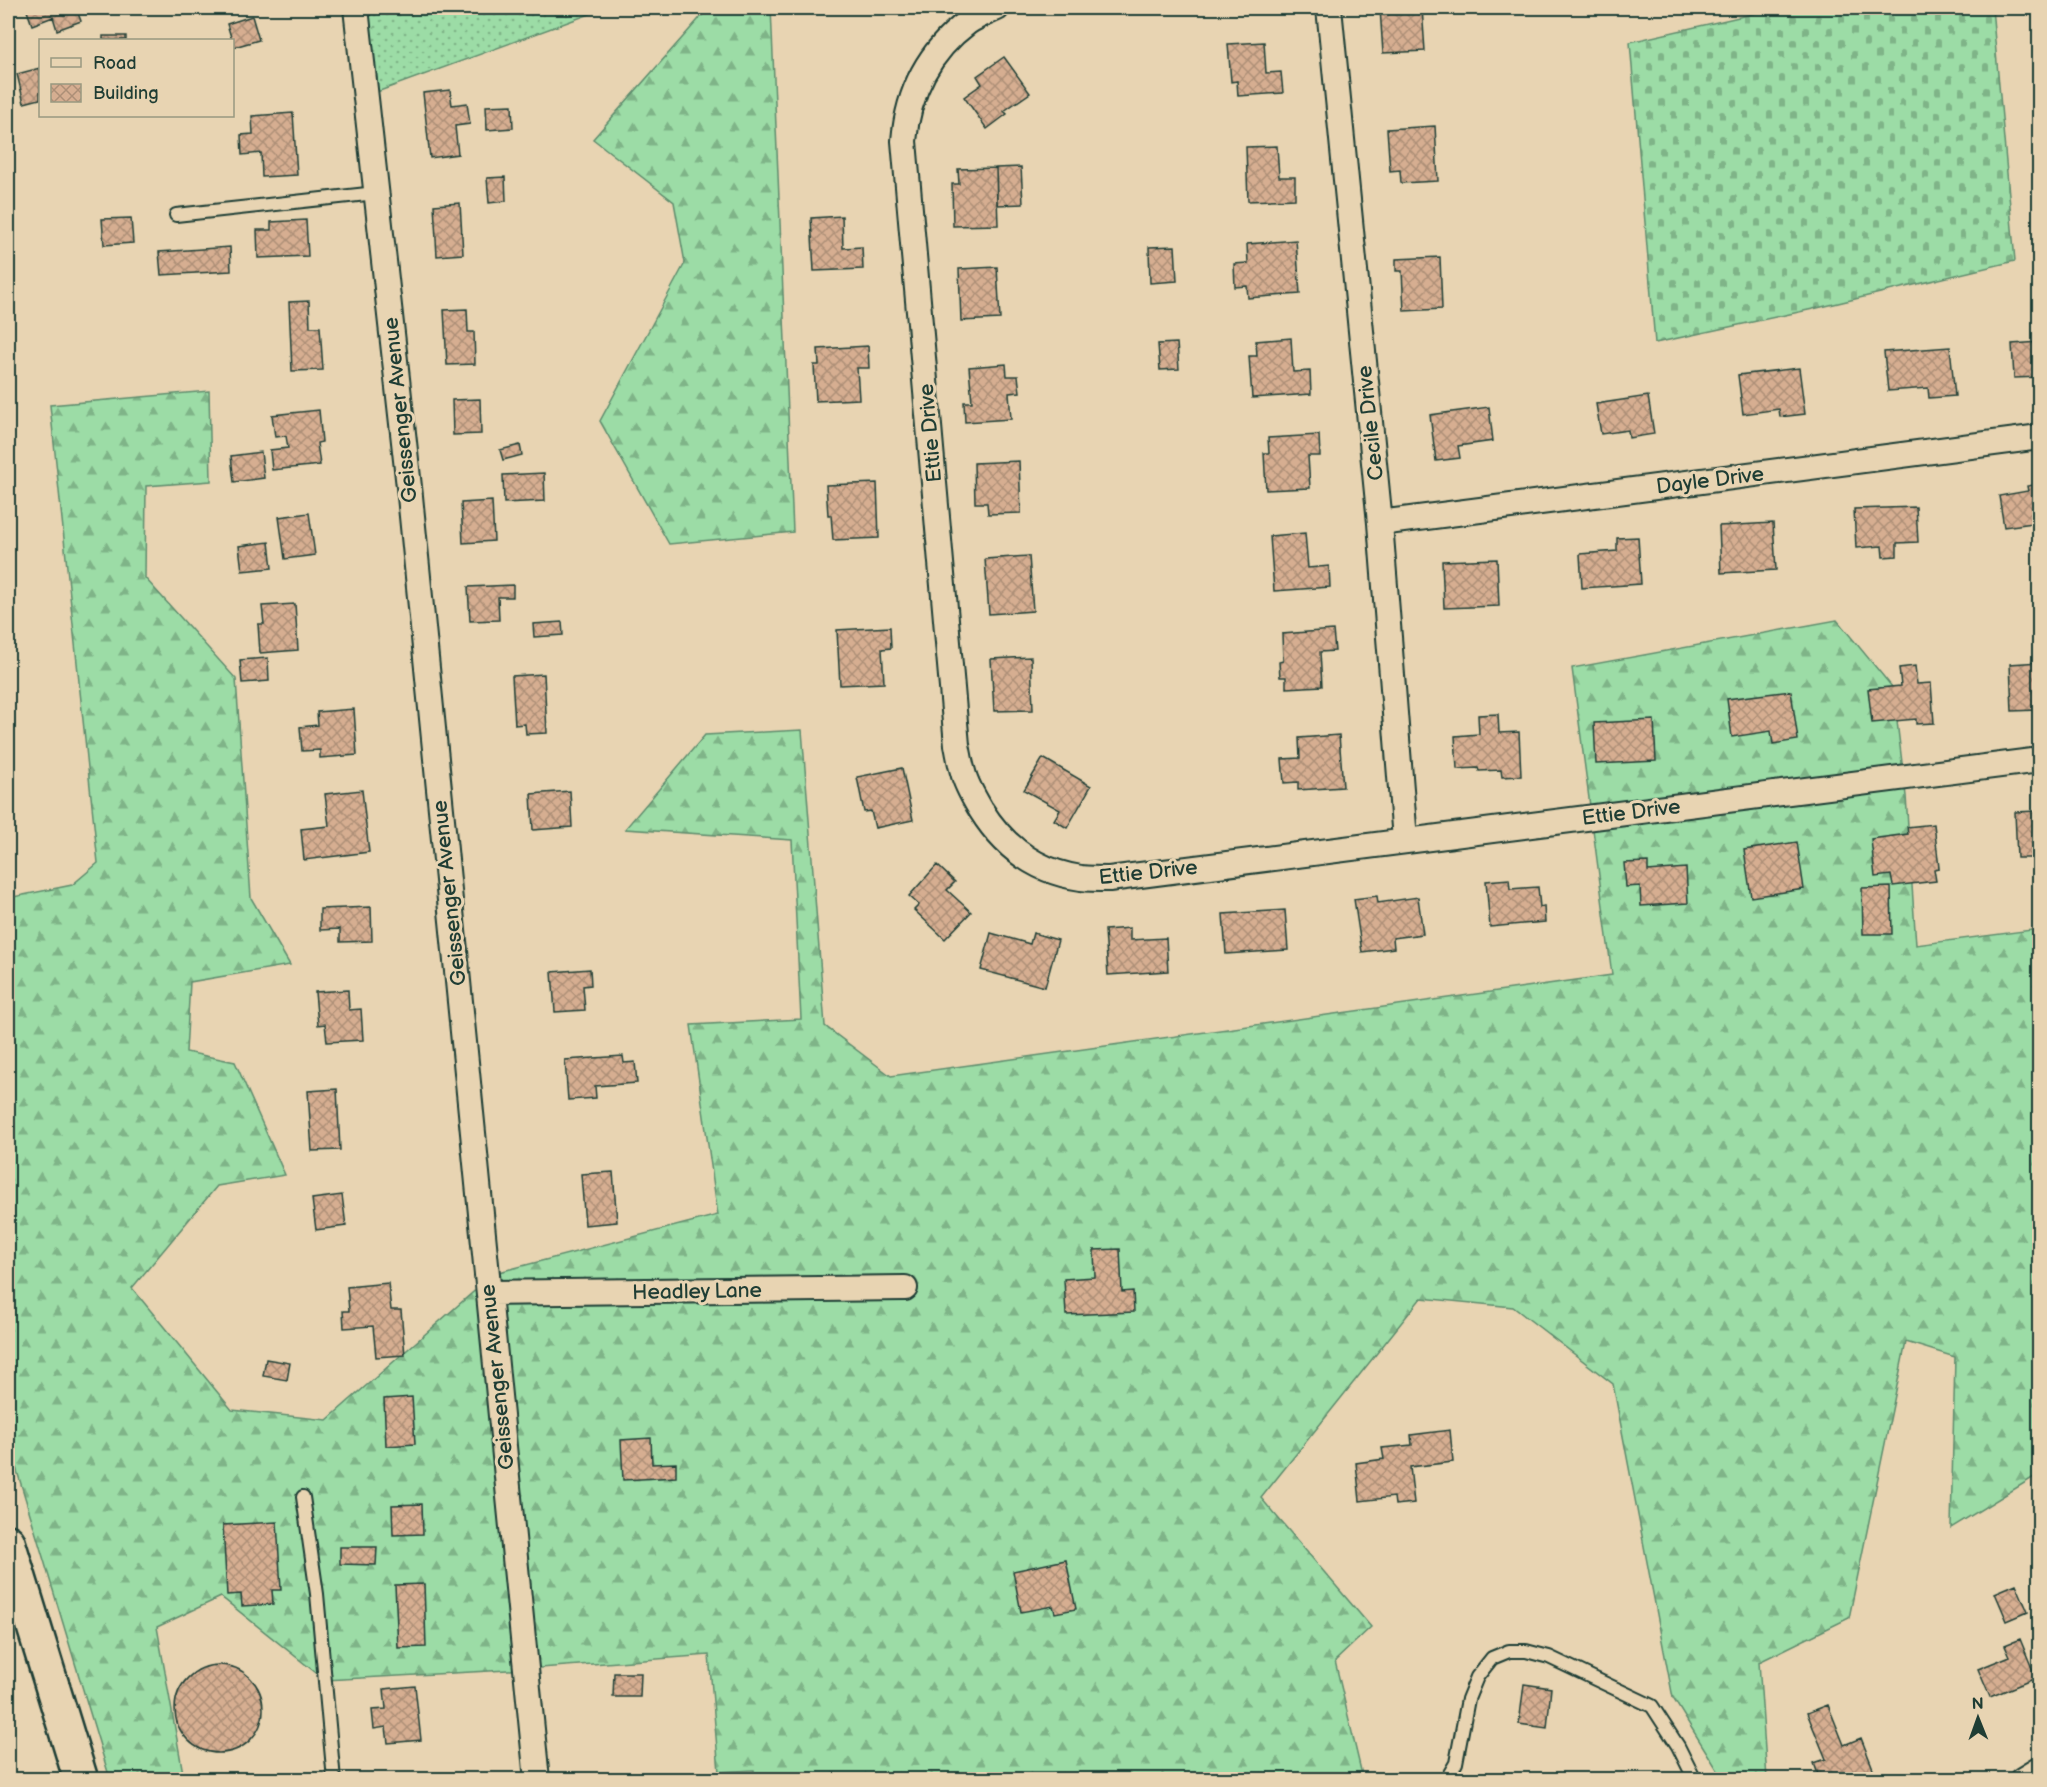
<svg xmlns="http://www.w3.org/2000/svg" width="2047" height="1787" font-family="'Balsamiq Sans',sans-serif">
<defs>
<pattern id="grass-dots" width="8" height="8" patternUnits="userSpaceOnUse" patternTransform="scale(1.5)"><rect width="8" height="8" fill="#9cdca6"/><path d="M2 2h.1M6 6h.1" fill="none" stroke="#7fb488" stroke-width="1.8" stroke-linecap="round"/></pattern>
<pattern id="forest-firs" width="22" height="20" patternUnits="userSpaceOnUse" patternTransform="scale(1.5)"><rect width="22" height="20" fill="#9cdca6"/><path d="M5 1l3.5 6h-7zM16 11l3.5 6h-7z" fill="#7fb488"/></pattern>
<pattern id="cemetery-stones" width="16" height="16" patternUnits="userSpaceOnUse" patternTransform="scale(1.5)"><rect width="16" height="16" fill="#9cdca6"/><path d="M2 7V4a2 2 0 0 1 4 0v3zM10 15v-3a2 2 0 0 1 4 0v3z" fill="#7fb488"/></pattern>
<pattern id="building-cross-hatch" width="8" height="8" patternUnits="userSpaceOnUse" patternTransform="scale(1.5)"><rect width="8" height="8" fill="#d6ae91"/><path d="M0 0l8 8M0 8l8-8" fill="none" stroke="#ad8f77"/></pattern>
</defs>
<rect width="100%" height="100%" fill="#e8d4b2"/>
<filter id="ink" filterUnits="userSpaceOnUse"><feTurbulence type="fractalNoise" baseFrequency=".0167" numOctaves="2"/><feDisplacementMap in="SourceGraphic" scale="12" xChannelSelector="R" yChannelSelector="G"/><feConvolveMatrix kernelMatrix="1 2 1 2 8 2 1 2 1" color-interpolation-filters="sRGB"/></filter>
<g filter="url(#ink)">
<path fill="url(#grass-dots)" stroke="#5e8c6d" stroke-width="1.5" d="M373,8H597L598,11L366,96L357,15Z"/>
<path fill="url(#forest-firs)" stroke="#5e8c6d" stroke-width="1.5" d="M708,8H771L793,532L669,544L600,421L685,263L674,202L593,139L705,12Z
M209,391L211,481L146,486L145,578L236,679L251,898L290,965L190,982L186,1052L235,1062L285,1175L217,1186L132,1288L232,1410L327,1420L495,1273L718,1215L691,1025L801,1019L792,840L625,829L705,735L802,730L825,1026L891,1076L1612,975L1572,668L1837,620L1893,688L1906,796L1916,945L2039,929V1474L1951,1528L1955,1357L1906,1342L1849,1618L1759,1662L1767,1779H1723L1673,1698L1613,1384L1513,1307L1421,1298L1261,1498L1371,1627L1335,1661L1363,1779H755L754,1770L719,1772L709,1655L527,1669L325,1680L221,1597L157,1627L184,1779H110L8,1441V898L72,885L98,863L50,405Z"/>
<path fill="url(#cemetery-stones)" stroke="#5e8c6d" stroke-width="1.5" d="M1778,8H1992L2015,261L1813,309L1655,343L1630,42Z"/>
<path fill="url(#building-cross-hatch)" stroke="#1f3d34" stroke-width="1.5" d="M26,8H77H76L81,21L57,30L53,17L32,25Z
M1380,8H1422L1425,51L1383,53Z
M252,16L259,40L234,47L227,24Z
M103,36H126V40H103Z
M1264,42L1266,73L1281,72L1283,93L1238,96L1237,81L1231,82L1228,44Z
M1004,57L1030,93L1004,111L1007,114L987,129L964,97L982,84L977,76Z
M40,68V99L24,103L17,74Z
M450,90L452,105L467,103L470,124L455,126L458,154L430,158L423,93Z
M512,105L513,128L487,130L486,106Z
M293,113L297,175L262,177L261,153L242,155L241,135L253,134L252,116Z
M1435,126L1438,181L1401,183L1400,170L1390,171L1387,129Z
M1277,146L1279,177H1295V199L1248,201L1246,147Z
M1021,167L1023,204L997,205L996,168Z
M996,168L998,225L953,226L952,184H959L958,169Z
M505,177L506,201L489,203L487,178Z
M460,203L463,254L437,256L434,205Z
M842,216L843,248L862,247L863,269L814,271L811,218Z
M131,218L133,243L104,245L102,219Z
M306,220L308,256L258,258L257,230H271V222Z
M1296,240L1300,294L1248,298L1247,286L1235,287L1234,264L1248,263L1247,244Z
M1175,246L1177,281L1150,283L1149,247Z
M230,247L231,271L161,275L159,252Z
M1440,257L1442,309L1404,311L1402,271H1396V259Z
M997,267L1000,319L961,321L959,269Z
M309,301L310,327H320L323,370L292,371L289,302Z
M467,309L468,332H474L475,364L447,365L444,310Z
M1291,338L1293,372L1310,371L1311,394L1252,398L1249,356H1257L1256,341Z
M2040,342V377L2014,378L2012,344Z
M1177,343L1179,369L1160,370L1158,344Z
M868,346L869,368H857L859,399L816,401L814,365H819L818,349Z
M1950,347L1955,396L1929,398L1928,388L1888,391L1884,352Z
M1006,364L1007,376H1018L1020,392L1009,393L1011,419L965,422L964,402H972L969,367Z
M1799,368L1805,414L1780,417L1779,409L1743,414L1738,375Z
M1648,396L1654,434L1629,438L1628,430L1601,434L1596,404Z
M480,399L481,434L453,435L452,400Z
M1489,407L1493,441L1458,446L1460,458L1436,461L1430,415Z
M319,410L322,442L317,443L320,465L272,470L270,450L288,448L286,436L275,437L272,415Z
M1319,435L1320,456H1308L1310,488L1266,490L1264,453H1269L1268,438Z
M520,445L522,455L503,460L500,450Z
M261,452L264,478L234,482L231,456Z
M1019,461L1021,513L988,514L987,503H975L974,463Z
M544,473L545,501L504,503L503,475Z
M877,483L879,538L833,540L831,515H828L826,485Z
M2040,484V522L2004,527L1999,496L2028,491L2027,486Z
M492,501L494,541L463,543L461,503Z
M1916,507L1918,542L1897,543V556L1883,557L1882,546L1856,548L1854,509Z
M309,513L315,555L285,559L279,517Z
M1773,523L1776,570L1721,573L1719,526Z
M1305,533L1308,568L1329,566L1330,587L1274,591L1270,536Z
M1638,537L1641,584L1582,588L1580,554L1617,551V538Z
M269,542L272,568L242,571L239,546Z
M1029,556L1033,611L989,614L985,559Z
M1497,559L1499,606L1444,608L1442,561Z
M513,585V597H498L499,620L470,621L468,587Z
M295,604L298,650L260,653L258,624H264L262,606Z
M562,622L563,635L534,637L533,624Z
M890,627L891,648L882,649L884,683L840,685L837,630Z
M1333,630L1335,651L1320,652L1322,686L1286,688V677H1280L1279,662L1283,661L1282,634Z
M1031,657L1033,710L994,711L991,659Z
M268,658L269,681L242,683L240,660Z
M2040,662V695L2036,696L2037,710L2012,711L2010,664Z
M1915,666L1917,684L1931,683L1934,723L1916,724V719L1872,723L1868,689L1901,686L1899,668Z
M544,674L547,733L526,734L525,724L515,725L512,676Z
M1791,691L1798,740L1773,744L1771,731L1732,737L1727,699Z
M354,709L357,755L320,758V750L302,751L300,727L318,725L317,712Z
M1498,714L1499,733L1519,732L1521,776L1502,777L1501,770L1479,771L1478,768L1457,769L1455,736L1479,734L1478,715Z
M1654,720L1656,761L1596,764L1594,723Z
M1339,735L1343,787L1298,790V782L1284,783L1282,759L1300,758L1299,738Z
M1043,758L1091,786L1067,828L1054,820L1060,810L1024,790Z
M902,768L913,820L875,828L871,811L864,812L857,777Z
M362,790L369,852L304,860L301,829L329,826L325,794Z
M570,791L572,827L533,830L531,794Z
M2037,811V820H2040V858H2017L2015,812Z
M1934,824L1939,868L1934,869L1936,881L1893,886L1891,875L1875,877L1871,839L1908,834L1907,827Z
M1797,842L1804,889L1751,897L1744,850Z
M1648,862V871L1686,868L1688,903L1641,906L1640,886L1626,887L1624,863Z
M937,865L955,882L947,890L971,912L945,939L914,910L919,905L909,896Z
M1509,879L1510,889L1538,887L1540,907L1544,906L1545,922L1490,927L1486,881Z
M1891,887L1892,934H1863L1862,888Z
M1377,896L1378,903L1418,897L1423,934L1393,938L1394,948L1362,952L1354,899Z
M371,907L372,941L340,942V929L320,930V909Z
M1285,910L1288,950L1226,954L1223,914Z
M1130,928V940L1166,938L1168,971L1108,975L1105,930Z
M991,933L1030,944L1033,933L1058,940L1045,987L981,970Z
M590,969L591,985L583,986L585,1010L555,1012L552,972Z
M348,990L349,1010L361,1009L363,1040L327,1042L325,1024L318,1025L315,992Z
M623,1056L624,1063L635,1062L637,1083L595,1086L596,1098L568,1100L565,1060Z
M337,1089L340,1150L312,1151L308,1091Z
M613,1172L617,1222L585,1225L581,1174Z
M342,1195L346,1226L316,1230L312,1199Z
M1120,1249L1122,1292L1133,1291L1134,1312L1066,1315L1064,1279L1095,1277L1094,1250Z
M388,1283L391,1310H401L405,1355L376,1357L373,1326L344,1328L343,1311H349L347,1287Z
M266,1359L290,1363L287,1380L263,1376Z
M412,1397L415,1444L386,1446L384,1399Z
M1450,1430L1453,1462L1410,1467L1414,1503L1395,1505L1394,1497L1360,1501L1356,1463L1384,1459L1382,1448L1412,1445L1411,1435Z
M651,1438L652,1464L676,1463V1477L623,1480L621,1440Z
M422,1504L423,1534L393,1535L392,1505Z
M277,1522L281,1590H272L273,1604L242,1606L241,1594L227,1595L223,1525Z
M340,1547H377L376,1565L340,1564Z
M1066,1560L1076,1609L1055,1613L1053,1606L1021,1612L1013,1571Z
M424,1584L426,1647L398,1648L395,1585Z
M2016,1584L2028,1612L2007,1621L1995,1593Z
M2020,1639L2036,1678L1990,1697L1978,1669L2010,1656L2005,1645Z
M175 1709a44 44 0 1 1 88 0a44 44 0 1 1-88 0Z
M614,1673H641L640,1697H613Z
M1524,1684L1551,1688L1547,1728L1519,1724Z
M415,1686L421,1740L388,1743L386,1727L374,1729L372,1710L386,1709L384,1689Z
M1828,1705L1844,1745L1861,1738L1874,1771L1853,1780H1820L1814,1763L1826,1759L1807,1713Z
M446,1777V1780H410V1778Z"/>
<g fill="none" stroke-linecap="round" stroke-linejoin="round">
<defs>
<path id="service" d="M176,215L376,193
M303,1497L317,1594L334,1780
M1446,1780L1456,1763L1468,1699L1477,1677L1492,1658L1509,1651H1526L1549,1657L1652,1706L1678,1746L1695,1780"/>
<path id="minor" d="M356,8L410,496L537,1780
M997,8C988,12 977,16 968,22C928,52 908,92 904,141L957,745C959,754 960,763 963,772C966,785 974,798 981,810C1004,847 1037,872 1081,878C1090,879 1100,879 1109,879L2040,760
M1329,8L1380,523L1405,840
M1380,523L2040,437
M489,1293L905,1288
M2022,1780L2040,1769"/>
<path id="motorway" d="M8,1542L81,1780"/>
</defs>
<use href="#service" stroke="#1f3d34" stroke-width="16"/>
<use href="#minor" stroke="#1f3d34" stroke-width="28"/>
<use href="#motorway" stroke="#1f3d34" stroke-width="38"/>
<use href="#service" stroke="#e8d4b2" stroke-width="12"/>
<use href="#minor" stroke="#e8d4b2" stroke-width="24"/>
<use href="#motorway" stroke="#e8d4b2" stroke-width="33"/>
</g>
</g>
<g text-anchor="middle" stroke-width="6" stroke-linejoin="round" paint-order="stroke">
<g font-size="21" fill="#1f3d34" stroke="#e8d4b2">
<text transform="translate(400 410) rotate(-96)" y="7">Geissenger Avenue</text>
<text transform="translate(1370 423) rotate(-96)" y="7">Cecile Drive</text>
<text transform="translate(930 433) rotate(-95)" y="7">Ettie Drive</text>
<text transform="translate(1710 480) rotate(-7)" y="7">Dayle Drive</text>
<text transform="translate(1631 812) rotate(-7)" y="7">Ettie Drive</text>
<text transform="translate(1148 872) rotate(-6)" y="7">Ettie Drive</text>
<text transform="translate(449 893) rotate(-96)" y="7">Geissenger Avenue</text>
<text transform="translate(697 1291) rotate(-1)" y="7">Headley Lane</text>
<text transform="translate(497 1377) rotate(-96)" y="7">Geissenger Avenue</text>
</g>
</g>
<rect width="2047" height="1787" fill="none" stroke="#e8d4b2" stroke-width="30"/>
<rect x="15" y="15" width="2017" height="1757" fill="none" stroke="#1f3d34" stroke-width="2" filter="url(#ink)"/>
<rect x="39" y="39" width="195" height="78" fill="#e8d4b2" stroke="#989880" stroke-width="1.5"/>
<rect x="51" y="58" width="30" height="9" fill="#e8d4b2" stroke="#989880" stroke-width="1.5"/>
<text x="93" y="69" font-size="18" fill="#1f3d34">Road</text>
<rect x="51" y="84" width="30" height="18" fill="url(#building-cross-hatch)" stroke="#989880" stroke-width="1.5"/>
<text x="93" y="99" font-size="18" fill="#1f3d34">Building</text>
<g transform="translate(1978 1718) rotate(359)" stroke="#e8d4b2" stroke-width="4.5" paint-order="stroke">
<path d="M0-4.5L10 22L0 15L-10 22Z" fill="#1f3d34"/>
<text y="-9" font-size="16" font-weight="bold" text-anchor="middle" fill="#1f3d34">N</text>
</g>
</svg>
